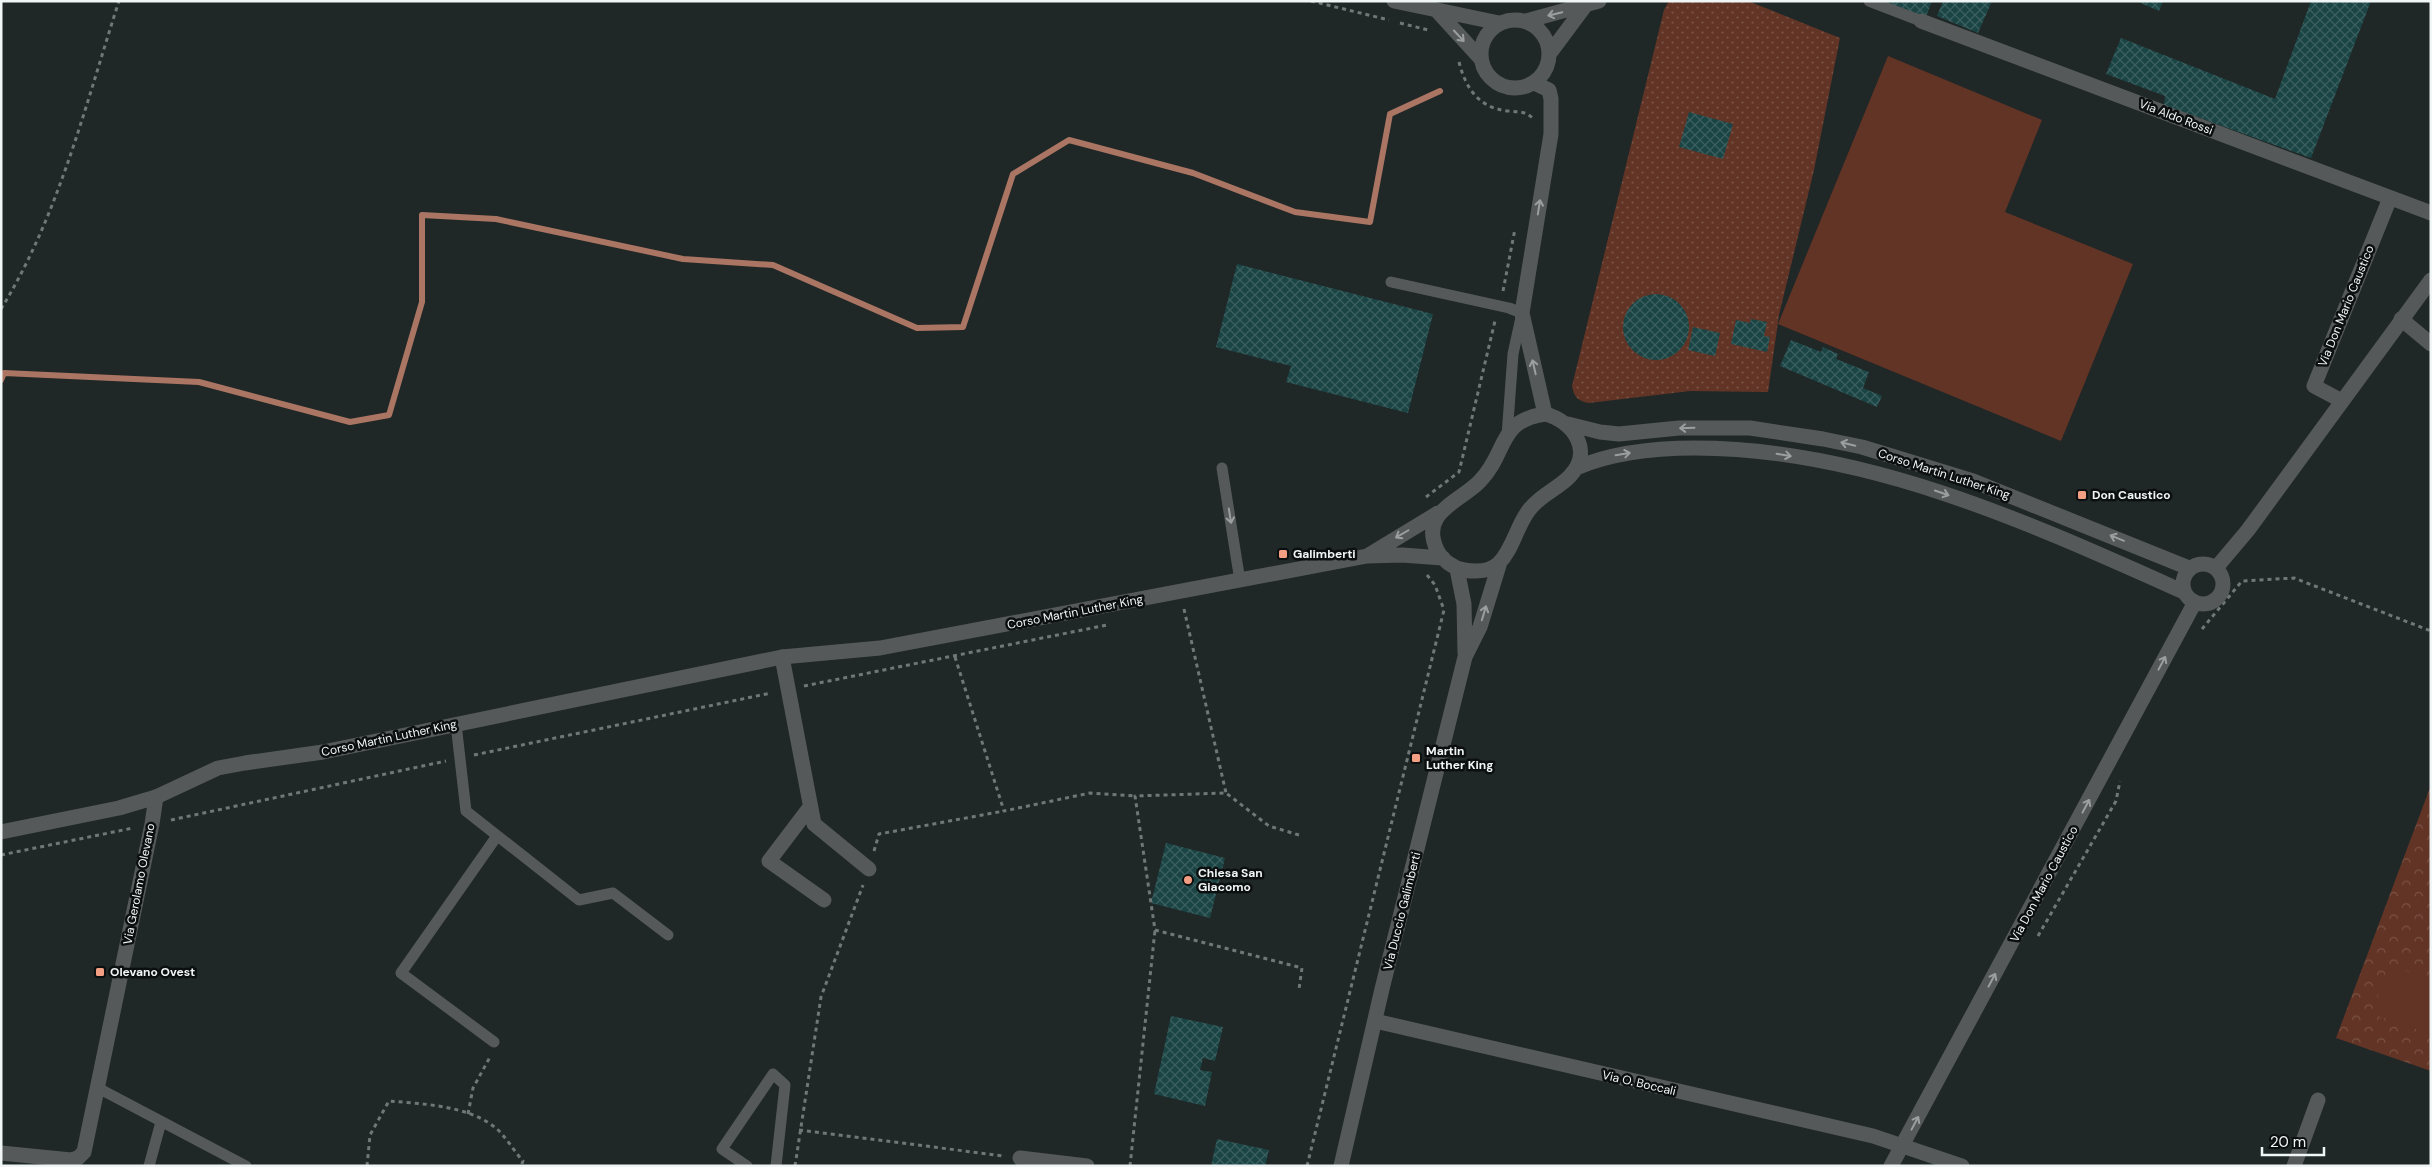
<svg xmlns="http://www.w3.org/2000/svg" width="2432" height="1167" font-family="'DM Sans',sans-serif">
<defs>
<pattern id="grass-dots" width="8" height="8" patternUnits="userSpaceOnUse" patternTransform="scale(1.25)"><rect width="8" height="8" fill="#623425"/><path d="M2 2h.1M6 6h.1" fill="none" stroke="#795245" stroke-width="1.8" stroke-linecap="round"/></pattern>
<pattern id="park-crowns" width="20" height="18" patternUnits="userSpaceOnUse" patternTransform="scale(1.25)"><rect width="20" height="18" fill="#623425"/><path d="M2 6a3 3 0 1 1 6 0M12 15a3 3 0 1 1 6 0" fill="none" stroke="#795245"/></pattern>
<pattern id="building-cross-hatch" width="8" height="8" patternUnits="userSpaceOnUse" patternTransform="scale(1.25)"><rect width="8" height="8" fill="#1b4445"/><path d="M0 0l8 8M0 8l8-8" fill="none" stroke="#3c6060"/></pattern>
</defs>
<rect width="100%" height="100%" fill="#202727"/>
<path fill="url(#grass-dots)" d="M1669,1H1748L1840,38L1814,170L1779,315L1768,392L1690,391L1589,403C1578,401 1574,397 1572,386L1664,10Z"/>
<path fill="url(#park-crowns)" d="M2431,785V1071L2336,1038Z"/>
<path fill="#623425" d="M1888,56L2042,120L2005,212L2133,264L2061,441L1778,324Z
M2388,965L2431,979V1034L2372,1014Z"/>
<g fill="none" stroke-linecap="round" stroke-linejoin="round">
<path stroke="#aa7563" stroke-width="6" d="M1,380L4,373L199,382L350,422L389,415L422,302V215L496,219L683,259L773,265L917,328L963,327L1013,174L1069,140L1193,173L1295,212L1370,222L1390,114L1440,91"/>
</g>
<path fill="url(#building-cross-hatch)" d="M1881,1H1932L1925,19Z
M1943,1H1992L1978,33L1937,16Z
M2136,1H2163L2159,11Z
M2311,1H2371L2311,158L2164,105L2165,96L2106,74L2121,38L2275,99Z
M1689,112L1733,124L1723,159L1679,147Z
M1237,264L1433,314L1408,413L1286,382L1291,366L1216,347Z
M1623 327a33 33 0 1 1 66 0a33 33 0 1 1-66 0Z
M1751,319L1767,322L1764,336L1770,337L1767,352L1731,344L1736,320L1750,323Z
M1693,327L1720,333L1715,356L1688,350Z
M1791,340L1821,352L1823,347L1838,354L1836,359L1869,372L1863,388L1882,396L1877,407L1780,366Z
M1166,843L1225,858L1210,918L1151,903Z
M1171,1016L1223,1027L1215,1061L1203,1058L1200,1070L1212,1072L1205,1106L1154,1094Z
M1217,1139L1269,1150L1265,1166H1211Z"/>
<g fill="none" stroke-linecap="round" stroke-linejoin="round">
<path stroke="#707777" stroke-width="3" stroke-dasharray="4 4" stroke-linecap="butt" d="M1311,1L1389,20
M1400,23L1428,30
M1459,62C1466,89 1479,108 1508,111C1519,112 1527,111 1533,119
M1503,291L1515,229
M1,309C59,215 85,106 119,1
M1426,497L1459,472L1495,321
M1184,609L1226,793
M2202,629L2242,581L2294,578L2431,631
M955,657L1004,811L1090,793L1135,796
M804,686L1107,625
M474,755L771,693
M171,820L446,761
M1299,835L1269,826L1226,793L1135,796L1155,930L1302,968L1299,989
M874,851L879,834L1004,811
M1,855L133,828
M2038,936L2116,801L2120,781
M468,1114L473,1088L490,1057
M799,1130L1004,1156
M367,1166L370,1135L389,1101C423,1104 467,1105 496,1128C506,1137 514,1151 523,1161L521,1166
M795,1166L821,997L863,885
M1130,1166L1155,930
M1307,1166L1444,610L1435,585L1427,575"/>
<path stroke="#565959" stroke-width="11" d="M1869,1L1921,21
M1391,282L1509,308L1522,313L1513,354L1507,436
M1222,468L1240,581
M456,724L466,811L579,900L613,893L668,935
M494,1042L401,973L497,836
M98,1088L246,1166
M149,1166L161,1122
M747,1166L722,1149L773,1074L785,1085L776,1166"/>
<path stroke="#565959" stroke-width="15" d="M1921,21L2431,213
M1534,83L1549,90L1551,99V134L1522,313L1545,414
M2401,319L2431,344
M2342,401L2314,386L2390,198
M782,657L814,824L869,869
M810,807L769,861L824,900
M1375,1021L1873,1136L1962,1166
M1,1153L71,1160L78,1158L84,1152L152,824L156,797
M1020,1158L1087,1166
M1891,1166L2195,602
M2294,1166L2318,1100"/>
<path stroke="#565959" stroke-width="15" d="M1394,1L1499,23
M1438,12L1481,59
M1481 54a34 34 0 1 1 68 0a34 34 0 1 1-68 0Z
M1526,21L1599,1
M1550,53L1585,6
M1545,414C1573,421 1594,451 1570,476C1558,489 1541,494 1529,510C1517,525 1513,549 1499,563C1490,572 1476,572 1464,570C1453,568 1442,560 1437,550C1419,512 1460,502 1480,481C1508,452 1497,421 1545,414Z
M1568,424L1600,432L1619,434L1679,428H1750L1823,439L1862,447L1973,481L2189,568
M1576,468C1613,452 1654,448 1695,448C1866,448 2030,523 2184,592
M1369,555L1438,513
M2183 584a20 20 0 1 1 40 0a20 20 0 1 1-40 0Z
M2216,568L2248,530L2431,280
M1457,569L1464,604L1465,653
M1,832L119,808L156,797L218,768L245,763L323,752L782,657L880,648L1367,556L1402,555L1443,558
M1341,1166L1382,989L1465,657L1480,627L1500,562"/>
</g>
<defs><path id="oneway-shaft" d="M-6 0H5M1.5-3L5.5 0L1.5 3" fill="none" stroke-width="1.6" stroke-linecap="round" stroke-linejoin="round" transform="scale(1.25)"/></defs>
<g stroke="#9b9f9f">
<use href="#oneway-shaft" transform="translate(1555 14) rotate(166)"/>
<use href="#oneway-shaft" transform="translate(1459 36) rotate(47)"/>
<use href="#oneway-shaft" transform="translate(1539 207) rotate(-81)"/>
<use href="#oneway-shaft" transform="translate(1534 367) rotate(-103)"/>
<use href="#oneway-shaft" transform="translate(1687 428) rotate(178)"/>
<use href="#oneway-shaft" transform="translate(1848 444) rotate(-167)"/>
<use href="#oneway-shaft" transform="translate(1623 454) rotate(-9)"/>
<use href="#oneway-shaft" transform="translate(1784 455) rotate(9)"/>
<use href="#oneway-shaft" transform="translate(1942 493) rotate(19)"/>
<use href="#oneway-shaft" transform="translate(1230 516) rotate(81)"/>
<use href="#oneway-shaft" transform="translate(1402 534) rotate(150)"/>
<use href="#oneway-shaft" transform="translate(2117 538) rotate(-158)"/>
<use href="#oneway-shaft" transform="translate(1484 613) rotate(-73)"/>
<use href="#oneway-shaft" transform="translate(2162 663) rotate(-62)"/>
<use href="#oneway-shaft" transform="translate(2086 806) rotate(-62)"/>
<use href="#oneway-shaft" transform="translate(1992 980) rotate(-62)"/>
<use href="#oneway-shaft" transform="translate(1915 1123) rotate(-62)"/>
</g>
<g fill="#f39f84" stroke="#0c0f0f" stroke-width="2">
<rect x="2077" y="490" width="10" height="10" rx="2.5"/>
<rect x="1278" y="549" width="10" height="10" rx="2.5"/>
<rect x="1411" y="753" width="10" height="10" rx="2.5"/>
<circle cx="1188" cy="880" r="5"/>
<rect x="95" y="967" width="10" height="10" rx="2.5"/>
</g>
<g text-anchor="middle" stroke-width="5" stroke-linejoin="round" paint-order="stroke">
<g font-size="12" fill="#f0f5f5" stroke="#0c0f0f">
<text transform="translate(2176 117) rotate(21)" y="4">Via Aldo Rossi</text>
<text transform="translate(2346 306) rotate(-68)" y="4">Via Don Mario Caustico</text>
<text transform="translate(1944 474) rotate(18)" y="4">Corso Martin Luther King</text>
<text transform="translate(1075 612) rotate(-11)" y="4">Corso Martin Luther King</text>
<text transform="translate(389 738) rotate(-12)" y="4">Corso Martin Luther King</text>
<text transform="translate(139 884) rotate(-79)" y="4">Via Gerolamo Olevano</text>
<text transform="translate(2044 884) rotate(-62)" y="4">Via Don Mario Caustico</text>
<text transform="translate(1402 911) rotate(-76)" y="4">Via Duccio Galimberti</text>
<text transform="translate(1639 1083) rotate(13)" y="4">Via O. Boccali</text>
</g>
<g font-size="12" font-weight="bold" fill="#f0f5f5" stroke="#0c0f0f" text-anchor="start">
<text x="2092" y="499">Don Caustico</text>
<text x="1293" y="558">Galimberti</text>
<text x="1426" y="755">Martin<tspan x="1426" dy="14">Luther King</tspan></text>
<text x="1198" y="877">Chiesa San<tspan x="1198" dy="14">Giacomo</tspan></text>
<text x="110" y="976">Olevano Ovest</text>
</g>
</g>
<rect width="2432" height="1167" fill="none" stroke="#f0f5f5" stroke-width="5"/>
<path d="M2262 1147v8h62v-8" fill="none" stroke="#f0f5f5" stroke-width="2.5"/>
<text x="2270" y="1147" font-size="15" fill="#f0f5f5" stroke="#0c0f0f" stroke-width="4" paint-order="stroke">20 m</text>
</svg>
